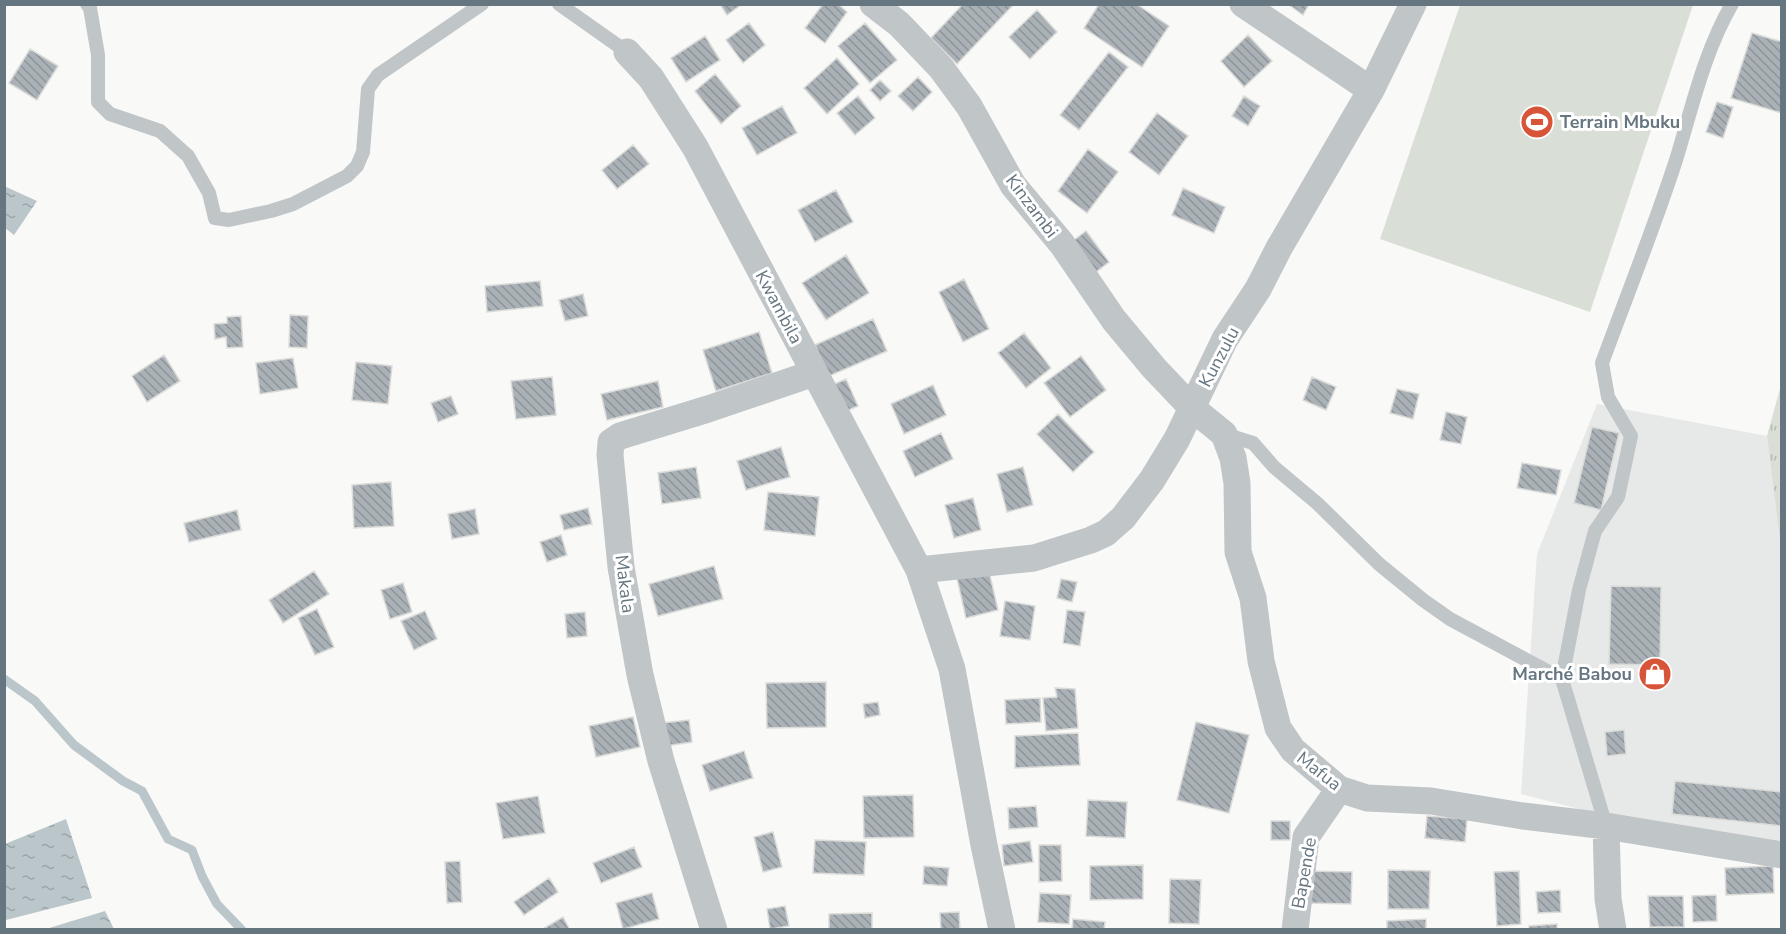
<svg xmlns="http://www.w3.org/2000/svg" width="1786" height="934" font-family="'Nunito Sans',sans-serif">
<defs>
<pattern id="grass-tufts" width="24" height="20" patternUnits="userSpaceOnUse" patternTransform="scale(1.5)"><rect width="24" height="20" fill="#d9ded6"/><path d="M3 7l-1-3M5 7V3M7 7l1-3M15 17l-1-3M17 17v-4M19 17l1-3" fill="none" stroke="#b4b9b3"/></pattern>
<pattern id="water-ripples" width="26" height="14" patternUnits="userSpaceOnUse" patternTransform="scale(1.5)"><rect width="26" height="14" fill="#bac6ca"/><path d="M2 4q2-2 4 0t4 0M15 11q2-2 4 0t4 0" fill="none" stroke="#9ba5a9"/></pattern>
<pattern id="building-back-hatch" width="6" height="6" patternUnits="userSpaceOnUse" patternTransform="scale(1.5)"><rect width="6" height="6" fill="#aab2b7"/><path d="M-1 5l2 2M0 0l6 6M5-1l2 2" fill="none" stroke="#8e959a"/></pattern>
</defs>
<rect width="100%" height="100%" fill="#f9f9f7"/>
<path fill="#e7e8e8" d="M1597,404L1767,436L1782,546L1781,849L1629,822L1521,794L1537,554Z"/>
<path fill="url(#grass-tufts)" d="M1781,385V546L1767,436Z"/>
<path fill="#d9ded6" d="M1460,5H1693L1590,312L1380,239Z"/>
<path fill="url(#water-ripples)" d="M4,186L37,201L14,235L5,228Z
M66,819L92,898L6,920L5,844Z
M105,911L114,929H46Z"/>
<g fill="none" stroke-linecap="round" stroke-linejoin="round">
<path stroke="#bac6ca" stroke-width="9" d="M4,679L35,701L74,745L123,781L142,791L168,839L192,850L202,876L217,904L242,930"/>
</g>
<path fill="url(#building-back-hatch)" stroke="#dbdbd9" stroke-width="1.5" d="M720,4H742L727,15Z
M823,4H838L847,12L825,43L805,28Z
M963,4H1014L957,64L931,38Z
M1099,4H1136L1169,26L1142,67L1084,28Z
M1288,4H1309L1303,15Z
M1037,10L1057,32L1030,59L1009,37Z
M749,23L765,45L743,63L726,40Z
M865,23L897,60L870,83L838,46Z
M1752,33L1782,42V113L1731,98Z
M1248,35L1272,61L1244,87L1221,61Z
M705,36L720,60L686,82L671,58Z
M30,49L58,66L37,100L9,83Z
M1109,52L1128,67L1079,130L1060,115Z
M837,58L859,84L827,114L804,88Z
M715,74L741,106L721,124L695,91Z
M918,77L932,92L913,111L898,96Z
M880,80L891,91L880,101L870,90Z
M858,96L875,118L855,135L837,113Z
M1244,96L1260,106L1248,126L1232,116Z
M1717,102L1733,107L1723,138L1706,132Z
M782,106L797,133L757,155L742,128Z
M1157,113L1188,136L1159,175L1129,152Z
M633,145L649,164L617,189L602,170Z
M1088,149L1118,172L1087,213L1058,191Z
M1183,188L1225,207L1214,233L1172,215Z
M836,190L853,222L815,242L798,210Z
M1086,231L1109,262L1092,275L1069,244Z
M846,255L869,293L826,320L802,283Z
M964,279L989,329L963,342L939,292Z
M540,281L543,306L487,312L485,286Z
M583,294L588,316L565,321L559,300Z
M290,315L308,316L307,348L289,347Z
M241,316L243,347L227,348L226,337L215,339L214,324L227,323V317Z
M873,319L887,351L829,376L815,345Z
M759,332L772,373L716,391L703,350Z
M1024,333L1051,368L1026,388L998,353Z
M164,355L180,381L147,402L132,376Z
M1081,356L1106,390L1070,417L1044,383Z
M293,358L298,388L260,394L256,363Z
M356,362L392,366L388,404L352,400Z
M552,377L556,415L516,419L511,381Z
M1312,377L1336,387L1326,410L1303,400Z
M846,379L858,406L842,413L830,386Z
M658,381L663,407L607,420L601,394Z
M933,385L946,415L904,434L891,404Z
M1397,389L1419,394L1413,419L1390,413Z
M451,396L458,414L438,422L431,403Z
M1446,412L1467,417L1461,444L1440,440Z
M1058,414L1094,452L1073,472L1037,434Z
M1592,427L1619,433L1601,510L1574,503Z
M941,433L953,459L915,477L903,451Z
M781,447L790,477L746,490L737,461Z
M1522,463L1561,470L1556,495L1517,488Z
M696,467L701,498L662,504L658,473Z
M1023,467L1033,505L1007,512L997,474Z
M391,482L394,526L354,528L352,485Z
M768,492L819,497L815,536L764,530Z
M973,498L981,530L954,538L945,505Z
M588,508L592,524L564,530L560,515Z
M475,509L479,534L452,539L448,514Z
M237,510L241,530L189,542L184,523Z
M561,535L567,555L547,562L540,542Z
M714,566L723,599L658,616L649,584Z
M988,567L998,610L966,618L956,574Z
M314,571L329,594L283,623L269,600Z
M1061,579L1077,582L1072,602L1057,598Z
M403,583L412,612L390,619L381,590Z
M1611,586L1661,587L1660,665L1609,664Z
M1005,601L1035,606L1030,640L1000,636Z
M317,609L334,647L315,655L298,618Z
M1067,610L1085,612L1080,646L1063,643Z
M425,611L437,639L414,650L401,621Z
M585,612L587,636L567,638L565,614Z
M826,682V727L767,728L766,683Z
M1055,688L1075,689L1078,728L1046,731L1043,698L1057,697Z
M1040,698L1041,722L1006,724L1005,700Z
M878,702L880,715L865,718L863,704Z
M633,717L640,747L596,757L589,726Z
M689,720L692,742L666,746L662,723Z
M1196,722L1249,735L1229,813L1177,800Z
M1624,730L1626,754L1607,756L1605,732Z
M1078,733L1080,765L1015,768V736Z
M744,751L753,778L710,791L702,765Z
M1675,781L1782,792V826L1672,814Z
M913,795L914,837L864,838L863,796Z
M538,796L545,833L503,839L496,803Z
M1088,800L1127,802L1125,838L1086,836Z
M1036,806L1038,827L1009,829L1008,808Z
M1427,816L1467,819L1465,842L1425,838Z
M1271,821H1290V840H1271Z
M773,832L782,867L763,872L754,837Z
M815,840L866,842L864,875L813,873Z
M1030,841L1033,862L1004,866L1002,845Z
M1039,845H1061L1062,881L1039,882Z
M634,847L642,867L601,883L593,863Z
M460,861L462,902L447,903L445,862Z
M1143,865V899L1090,900V866Z
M924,866L949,868L947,886L923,884Z
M1773,866L1774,893L1726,895L1725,868Z
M1388,870L1430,871L1429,909H1388Z
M1308,871L1352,872L1351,904L1308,903Z
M1519,871L1521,924L1497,926L1494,872Z
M549,878L558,892L524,915L514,902Z
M1170,879L1201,880L1199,924L1169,923Z
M1560,890L1561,912L1538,913L1536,892Z
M652,893L659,919L623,929L616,903Z
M1040,893L1071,895L1069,924L1038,922Z
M1716,895L1717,921L1693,922L1692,896Z
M1648,896H1683L1684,927H1650Z
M785,906L789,926L770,929L767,909Z
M959,912L960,930H941L940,913Z
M872,913V930H829V914Z
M563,917L570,930H541Z
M1073,919L1105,922L1104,930H1072Z
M1426,919V930H1387V921Z
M1557,924V930H1529V926Z"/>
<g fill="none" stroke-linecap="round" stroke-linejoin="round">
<path stroke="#c0c5c8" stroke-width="14" d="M87,4L90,8L98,55V102L110,114L160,131L188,156L209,193L215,218L229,220L271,211L293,204L347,176L357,166L363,152L368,89L378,75L482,4
M559,4L627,52
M1224,434L1253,443L1274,467L1318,504L1379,564L1423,600L1450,619L1562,679
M1606,826L1562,679L1579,590L1595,531L1618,497L1631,436L1608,397L1602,363C1627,295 1654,228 1676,160C1692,108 1704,52 1732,4"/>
<path stroke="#c0c5c8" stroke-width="27" d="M873,4L899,24L941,68L969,106L1013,185L1062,244L1114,320L1154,368L1192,408L1224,434L1233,458L1237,483L1238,552L1253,598L1261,661L1278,728L1293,750L1339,789L1367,798L1431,801L1523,816L1606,826L1782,855
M1243,4L1371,90
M627,52L651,78L695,147L919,570L952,669L984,845L1002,930
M919,570L1034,558L1091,540L1106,533L1123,518L1152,480L1177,439L1225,339L1258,289L1279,248L1371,90L1413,4
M1606,826L1608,899L1613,930
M714,930L661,761L640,675L621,567L610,455L611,442L620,436L708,409L814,373
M1295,930L1306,837L1339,789"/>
</g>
<defs>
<symbol id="stadium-disc" viewBox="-11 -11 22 22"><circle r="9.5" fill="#d85438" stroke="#fff"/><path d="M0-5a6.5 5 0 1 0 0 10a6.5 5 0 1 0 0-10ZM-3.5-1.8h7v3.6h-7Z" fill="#fff"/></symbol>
<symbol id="shop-disc" viewBox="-11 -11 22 22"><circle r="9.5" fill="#d85438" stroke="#fff"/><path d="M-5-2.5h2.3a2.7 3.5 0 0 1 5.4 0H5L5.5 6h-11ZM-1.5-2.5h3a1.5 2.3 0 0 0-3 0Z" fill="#fff"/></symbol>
</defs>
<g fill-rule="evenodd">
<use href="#stadium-disc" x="1518" y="103" width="38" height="38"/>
<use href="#shop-disc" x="1636" y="655" width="38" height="38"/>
</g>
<g text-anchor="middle" stroke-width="6" stroke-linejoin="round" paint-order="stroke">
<g font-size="18" font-weight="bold" fill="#667680" stroke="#fff" text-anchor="start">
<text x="1560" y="128">Terrain Mbuku</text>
<text x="1632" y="680" text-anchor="end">Marché Babou</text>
</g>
<g font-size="18" fill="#667680" stroke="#fff">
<text transform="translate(1032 206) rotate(53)" y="6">Kinzambi</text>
<text transform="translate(779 307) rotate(62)" y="6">Kwambila</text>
<text transform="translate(1219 357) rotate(-62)" y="6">Kunzulu</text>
<text transform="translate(625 584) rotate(83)" y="6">Makala</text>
<text transform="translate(1319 771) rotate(38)" y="6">Mafua</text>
<text transform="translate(1304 873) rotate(-80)" y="6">Bapende</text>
</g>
</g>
<rect width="1786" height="934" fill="none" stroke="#667680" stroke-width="12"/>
</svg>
